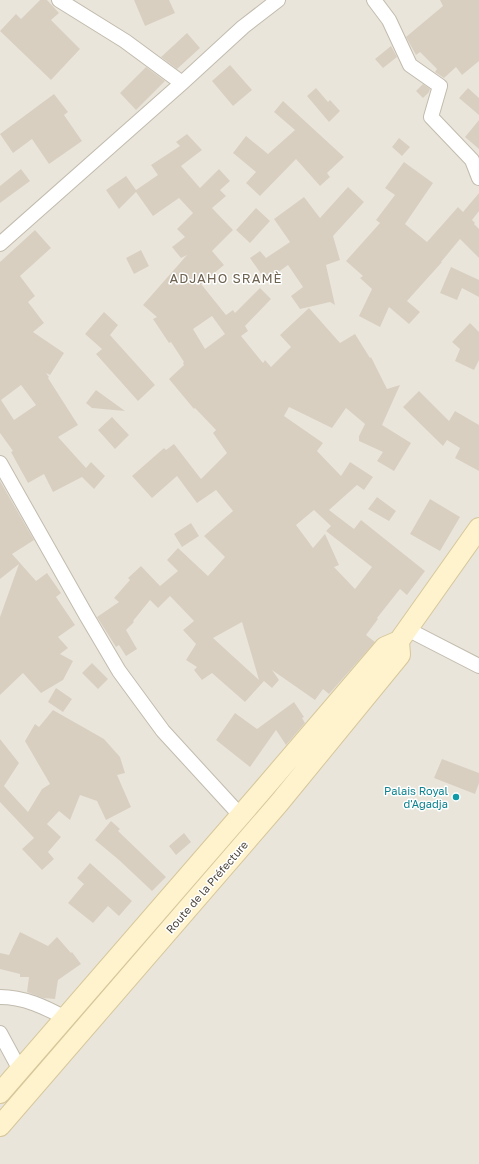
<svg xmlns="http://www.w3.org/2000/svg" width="479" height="1164" font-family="'Golos Text',sans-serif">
<rect width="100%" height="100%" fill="#f6f3ec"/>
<path fill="#eae5da" d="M0,0H479V1164H0Z"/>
<path fill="#d8cfc1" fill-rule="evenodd" d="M40,0H47L59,13L51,20L80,49L51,80L0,31L16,14L21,19Z
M134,0H169L175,13L145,26Z
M440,0H479V61L462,75L456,67L444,78L435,72L437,69L420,52L416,55L406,37L443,6Z
M187,33L200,48L177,69L161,57Z
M391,46L397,57L383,68L375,59Z
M230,65L252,90L233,106L212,81Z
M146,67L165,81L136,110L120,93Z
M423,84L430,89L429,92L423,98L416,91Z
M316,88L328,102L330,100L340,111L329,122L307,96Z
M468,88L479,98V115L459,98Z
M54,94L68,112L64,115L82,141L49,164L32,139L13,153L0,134Z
M283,101L344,157L327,173L330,177L320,186L296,159L260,196L246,183L256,172L233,153L246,136L268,154L295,130L274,112Z
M479,120V149L465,137Z
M187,134L202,150L181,166L200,188L219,169L230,181L220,190L226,196L212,208L233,230L212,251L224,265L201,284L226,315L233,310L235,313L260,288L271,299L245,326L248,331L241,336L263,363L265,360L271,367L291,347L280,335L309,308L340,343L355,334L370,358L371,357L387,389L400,385L382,425L411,443L394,471L377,461L383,452L359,441V436L365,424L346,408L332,428L289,407L284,416L323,443L317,451L341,476L350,462L373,477L364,490L357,485L329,510L354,529L361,520L425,571L407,595L400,589L377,618L378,619L366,635L375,642L329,694L323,689L315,700L272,670L279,680L272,688L264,681L245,702L212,673L202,680L194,670L197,667L186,660L196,644L183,630L194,621L170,596L158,608L150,600L133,621L134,622L126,630L137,649L126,656L119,645L116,647L97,617L119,602L114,598L130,580L128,578L141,566L160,586L178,571L167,560L178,548L208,576L225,557L204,536L233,511L216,490L197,503L177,476L152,498L132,476L164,448L166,450L174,444L201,479L227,453L213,433L216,430L195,408L194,409L169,379L184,365L183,363L184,362L171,342L169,343L153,319L157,317L143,305L187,255L181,258L172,247L185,237L177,229L193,213L179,198L153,216L136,192L119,209L106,190L126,176L136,190L158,175L151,165L180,146L176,142ZM212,316L225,334L205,349L193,329ZM314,510L331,526L326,531L372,567L355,589L334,567L339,565L325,534L313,548L296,525ZM242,622L252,656L259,680L213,638Z
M399,138L410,147L402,156L392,147Z
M404,162L433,183L405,224L427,242L458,207L463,212L479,193V211L472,220L475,223L474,224L479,229V258L460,239L441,262H442L407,301L420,312L409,324L389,307L380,327L359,316L372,289L360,278L363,276L346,261L380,223L376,220L395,195L385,188Z
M21,169L30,181L0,203V186Z
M348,187L364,202L333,236L340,260L326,265L335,305L330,302L300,309L291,296L303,287L288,265L266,281L250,258L260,251L266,258L290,242L274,219L304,197L320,218Z
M256,208L270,221L250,243L236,230Z
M35,230L51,248L20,276L35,296L28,302L44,323L33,332L64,353L50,375L46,373L49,377L48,378L78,425L58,437L86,468L91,462L105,476L94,489L82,477L53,492L44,474L28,483L11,452L13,451L0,433V262ZM21,385L36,405L14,420L1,400Z
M141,250L149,266L134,274L126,258Z
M451,267L479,280V297L462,288L457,300L440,293Z
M104,312L118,325L110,335L155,385L138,401L96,354L102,349L85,334Z
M470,323L479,332V360L474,370L455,361L460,349L452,342Z
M96,390L125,411L92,408L86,403Z
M419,391L449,421L455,411L479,425V471L455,458L460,448L447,440L443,446L403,407Z
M112,417L129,435L115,449L98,430Z
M0,481L34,540L12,554L36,581L47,573L61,593L56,597L75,625L58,637L68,648L60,654L73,661L63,680L41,693L23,673L0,695V617L19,564L0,579Z
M377,497L396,511L389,521L368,509Z
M430,499L460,517L440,551L410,534Z
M191,523L199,536L182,547L174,534Z
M92,663L108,679L98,689L82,673Z
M56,688L72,699L63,712L48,702Z
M294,702L304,717L302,718L305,723L286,745L276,730L250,767L216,740L235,713L257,729Z
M53,710L104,739L120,757L125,773L117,775L131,807L106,820L97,801L80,795L70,820L59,811L47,824L61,837L48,852L54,859L42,870L22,849L34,838L0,802V739L19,763L4,786L28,812L42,789L50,784L25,741L35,724L39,727Z
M442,759L479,773V783L475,794L434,778Z
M111,821L120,829L118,831L166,877L152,891L119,860L95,840Z
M184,833L191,842L176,855L169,846Z
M90,863L132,901L119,916L108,906L93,923L68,903L84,884L77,878Z
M20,932L48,946L57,937L71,953L72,952L81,964L58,980L55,999L43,998L27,992L29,977H20V974L0,969V953L9,955Z"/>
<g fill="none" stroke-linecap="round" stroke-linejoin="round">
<defs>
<path id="street" d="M59,0L125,41L182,83
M374,0L389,20L410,65L440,86L431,117L472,160L479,178
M0,244L182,83L243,27L278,0
M0,463L86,615L119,671L163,731L240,815
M407,629L479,666
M0,997C24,997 45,1007 65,1018
M0,1033L20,1070"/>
<path id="secondary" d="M0,1093L260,793L385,647L399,641L479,528
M0,1126L279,803L400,655L399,641"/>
</defs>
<use href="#street" stroke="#c2bbae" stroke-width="16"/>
<use href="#secondary" stroke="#d6c79b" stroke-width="22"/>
<use href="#street" stroke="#fff" stroke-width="14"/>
<use href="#secondary" stroke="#fff3cd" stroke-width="20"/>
</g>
<circle fill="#0f9aa8" stroke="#fff" stroke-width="1.5" cx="456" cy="797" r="4"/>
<g text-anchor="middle" stroke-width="3" stroke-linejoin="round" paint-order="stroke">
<g font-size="11" fill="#0d838f" stroke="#fff" text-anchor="end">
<text x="448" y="795">Palais Royal<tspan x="448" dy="13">d'Agadja</tspan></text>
</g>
<g font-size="11" fill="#4b4439" stroke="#fff">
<text transform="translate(207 887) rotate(-49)" y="4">Route de la Préfecture</text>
</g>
<g font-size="13" letter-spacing="1" fill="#6e6250" stroke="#fff">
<text x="226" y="283">ADJAHO SRAMÈ</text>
</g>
</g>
</svg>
